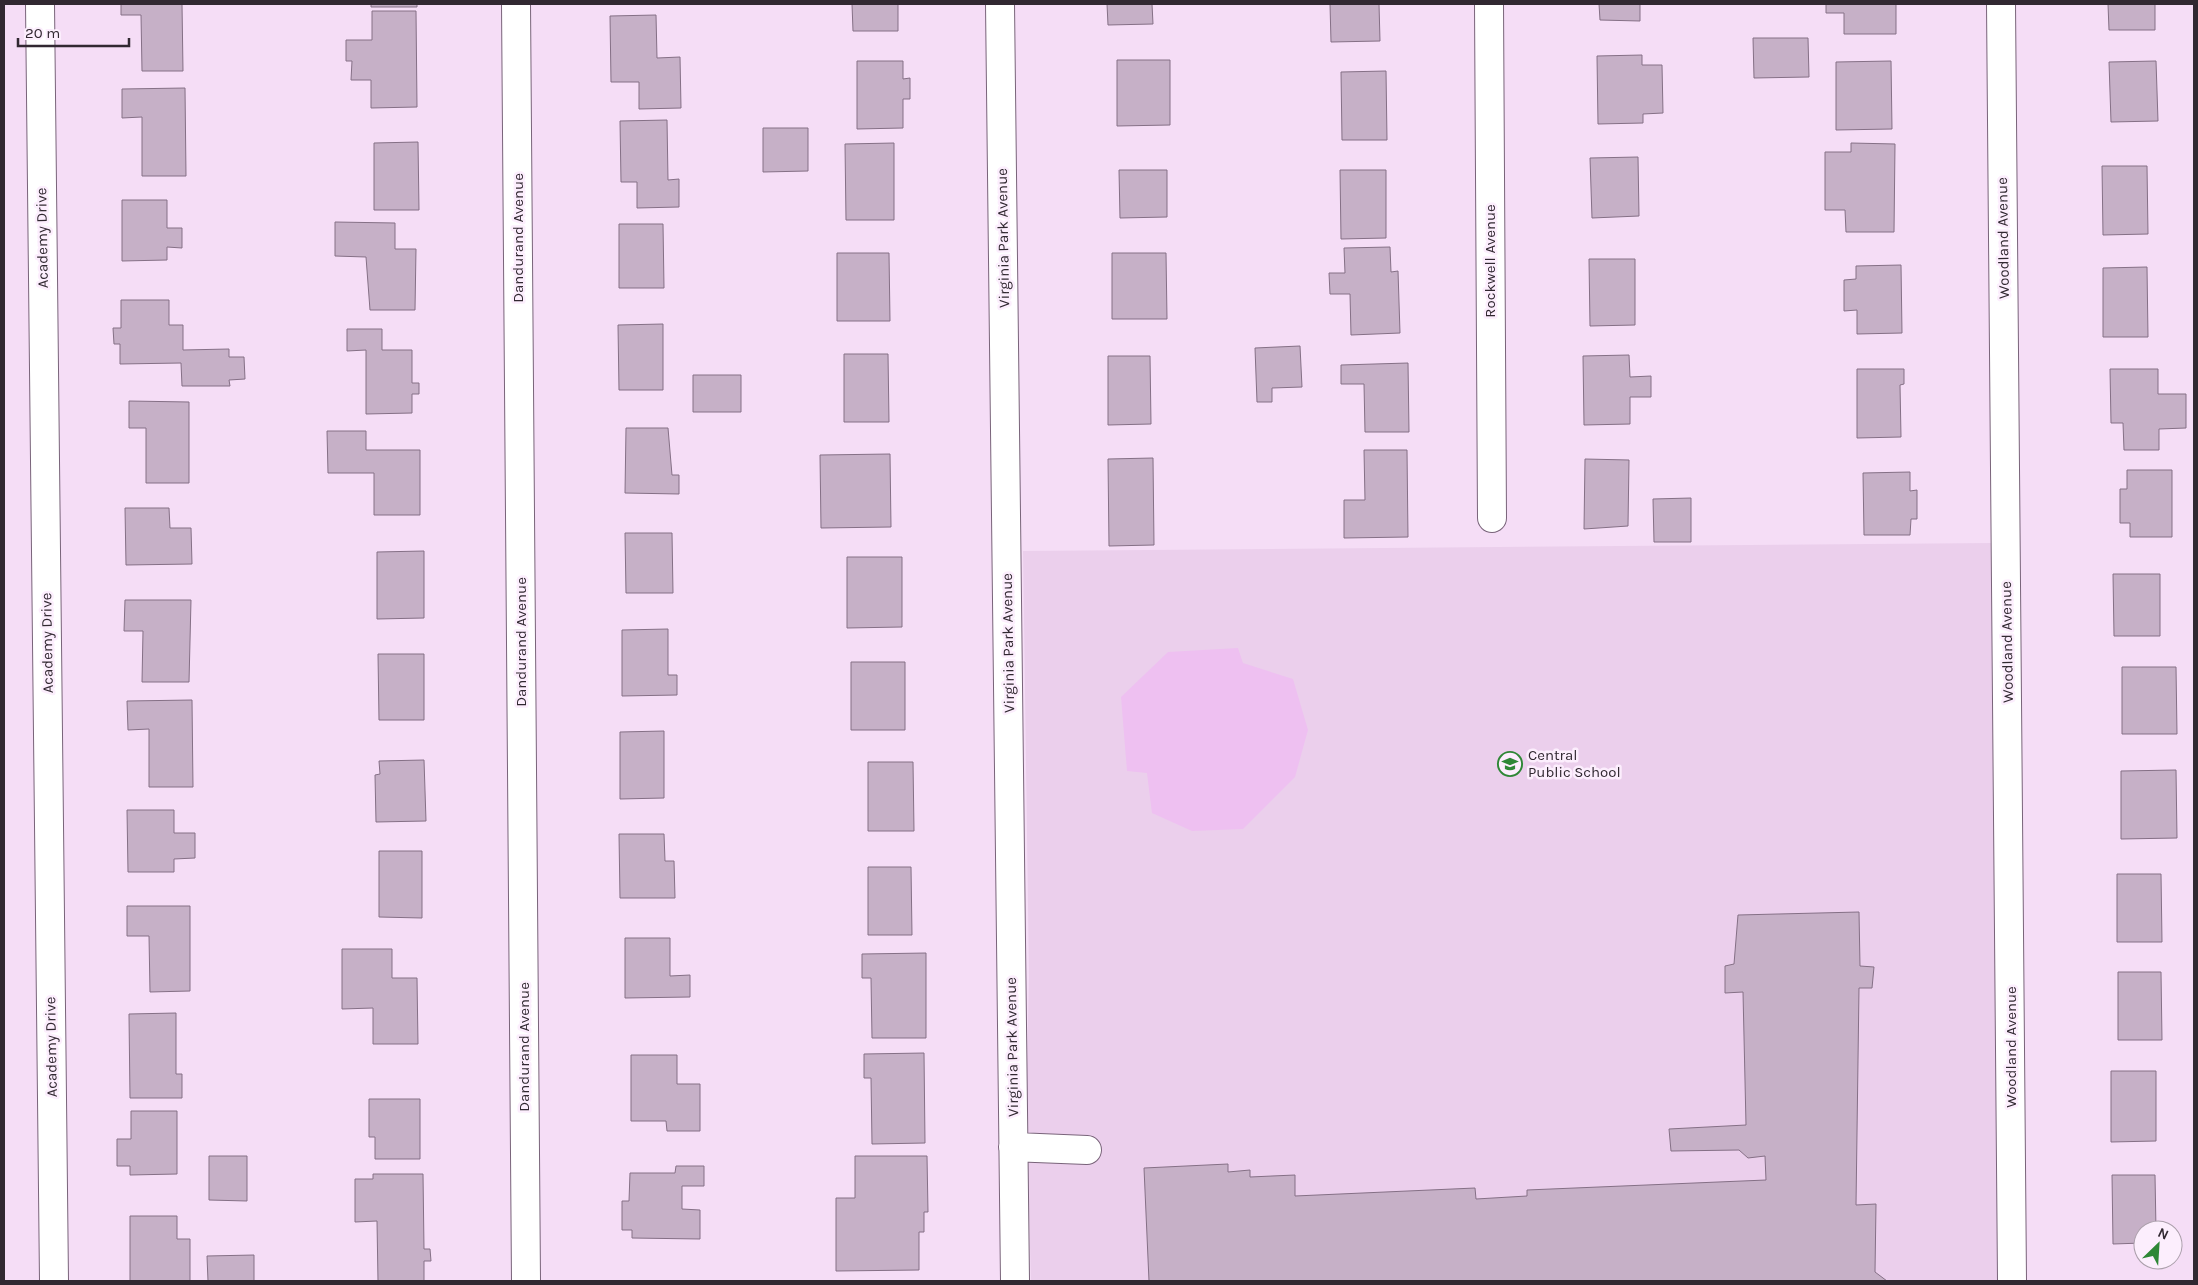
<svg xmlns="http://www.w3.org/2000/svg" width="2198" height="1285" font-family="Karla,sans-serif">
<rect width="100%" height="100%" fill="#f5ddf6"/>
<path fill="#ebcfec" d="M1993,543L1998,1281H1031L1026,1110L1029,977L1023,551Z"/>
<path fill="#eec0f1" d="M1238,648L1243,663L1293,679L1308,730L1295,777L1243,829L1192,831L1152,813L1147,773L1127,771L1121,697L1168,652Z"/>
<path fill="#c6b0c7" stroke="#857086" d="M121,4H182L183,71H142L141,15H121Z
M371,4H417V7H371Z
M852,4H898V31H853Z
M1107,4H1152L1153,24L1108,25Z
M1330,4H1379L1380,41L1331,42Z
M1599,4H1640V21L1600,20Z
M1826,4H1896V34H1844V13H1826Z
M2108,4H2155V30H2109Z
M372,11H416L417,107L371,108V80H351L352,61H346V40H372Z
M656,15L657,58L680,57L681,108L639,109V82H611L610,16Z
M1753,38H1808L1809,77L1754,78Z
M1642,55V65H1662L1663,113L1643,114V123L1598,124L1597,56Z
M1117,60H1170V125L1117,126Z
M857,61H903V79L910,78V99H903V128L857,129Z
M1891,61L1892,129L1836,130V62Z
M2156,61L2158,121L2111,122L2109,62Z
M1386,71L1387,140H1342L1341,72Z
M185,88L186,176H142V117L122,118V89Z
M667,120L668,180L679,179V207L637,208V182H621L620,121Z
M763,128H808V171L763,172Z
M418,142L419,210H374V143Z
M894,143V220H846L845,144Z
M1851,143L1895,144L1894,232H1846L1845,210H1825V152H1851Z
M1638,157L1639,216L1592,218L1590,158Z
M2102,166H2147L2148,234L2103,235Z
M1119,170H1167V217L1120,218Z
M1340,170H1386V238L1341,239Z
M122,200H167V228H182V248L167,247V260L122,261Z
M335,222L395,223V249H416L415,310H370L366,257L335,256Z
M619,224H663L664,288H619Z
M1390,247L1391,272L1398,271L1400,333L1351,335L1350,294H1330L1329,273H1345L1344,248Z
M837,253H889L890,321H837Z
M1112,253H1166L1167,319H1112Z
M1589,259H1635V325L1590,326Z
M1901,265L1902,333L1857,334V310L1844,311V280L1856,279V266Z
M2147,267L2148,337H2103V268Z
M121,300H169V325H183V350L229,349V357H244L245,379L229,380L230,386H182L181,363L120,364V344H114L113,328H121Z
M663,324V390H619L618,325Z
M347,329H382V350H412V383H419V394H412V413L366,414V350L347,351Z
M1300,346L1302,387L1272,388V402H1257L1255,348Z
M844,354H888L889,422H844Z
M1629,355L1630,377L1651,376V397H1630V424L1584,425L1583,356Z
M1108,356H1150L1151,424L1108,425Z
M1408,363L1409,432H1365L1364,384H1341V365Z
M1857,369H1904V384L1900,385L1901,437L1857,438Z
M2110,369H2158V394H2186V428L2159,429V450H2124L2123,423H2111Z
M693,375H741V412H693Z
M129,401L189,402V483H146V428H129Z
M626,428H668L672,475H679V494L625,493Z
M327,431H366V450H420V515H374V473H328Z
M1364,450H1407L1408,537L1344,538V500H1365Z
M890,454L891,527L821,528L820,455Z
M1153,458L1154,545L1109,546L1108,459Z
M1585,459L1629,460L1628,526L1584,529Z
M2127,470H2172V537H2130V523H2120V489H2127Z
M1910,472V491L1917,490V519H1911L1910,535H1864L1863,473Z
M1691,498V542H1654L1653,499Z
M125,508H169L170,528H191L192,564L126,565Z
M625,533H672L673,593H626Z
M424,551V618L377,619V552Z
M847,557H902V627L847,628Z
M2113,574H2160V636H2114Z
M125,600H191L189,682H142L143,631H124Z
M668,629V675H677V695L622,696V630Z
M378,654H424V720H379Z
M851,662H905V730H851Z
M2122,667H2176L2177,734H2122Z
M192,700L193,787H149V729L128,730L127,701Z
M664,731V798L620,799V732Z
M424,760L426,821L376,822L375,775L380,774L379,761Z
M868,762H913L914,831H868Z
M2176,770L2177,838L2121,839V771Z
M127,810H174V833H195V858L174,859V872H128Z
M619,834H664L665,861H674L675,898H620Z
M379,851H422V918L379,917Z
M868,867H911L912,935H868Z
M2117,874H2161L2162,942H2117Z
M127,906H190V991L150,992L149,936H127Z
M1859,912L1860,966L1874,967L1872,988H1859L1856,1205L1876,1204L1875,1272L1887,1281H1149L1144,1168L1228,1164V1172L1250,1170V1177L1295,1175V1196L1475,1188L1476,1199L1527,1196V1190L1766,1180L1765,1156L1748,1158L1739,1150L1671,1151L1669,1129L1746,1125L1743,992L1725,993V966L1734,964L1738,915Z
M625,938H670V976L690,975V997L625,998Z
M342,949H392V978H417L418,1044H373V1008L342,1009Z
M926,953V1038H872L871,978H862V954Z
M2118,972H2161L2162,1040H2118Z
M176,1013V1074H182V1098H130L129,1014Z
M924,1053L925,1143L872,1144L871,1078H864V1054Z
M631,1055H677V1084H700V1131H667L666,1121H631Z
M2111,1071H2156V1141L2111,1142Z
M369,1099H420V1159H375V1137H369Z
M131,1111H177V1174L130,1175V1166H117V1139H131Z
M209,1156H247V1201L209,1200Z
M855,1156H927L928,1212H924V1232H919V1270L836,1271V1198H855Z
M676,1166H704V1186H682V1209L700,1210V1239L632,1238V1230H622V1201H629L630,1173H675Z
M373,1174H423L424,1249H430L431,1261H424V1281H378L377,1221L355,1222V1179H373Z
M2112,1175H2155L2156,1230H2143V1243L2113,1244Z
M130,1216H177V1239H190V1281H130Z
M254,1255V1281H208L207,1256Z"/>
<g fill="none" stroke-linecap="round" stroke-linejoin="round">
<defs>
<path id="minor" d="M40,4L54,1281
M516,4L526,1281
M1000,4L1015,1281
M1489,4L1492,518
M2001,4L2012,1281
M1013,1147L1087,1150"/>
</defs>
<use href="#minor" stroke="#79647a" stroke-width="30"/>
<use href="#minor" stroke="#fff" stroke-width="28"/>
</g>
<defs>
<symbol id="school-ring" viewBox="-11 -11 22 22"><circle r="9.5" fill="#fceefd" stroke="#2e8736" stroke-width="1.5"/><path d="M0-5L7-2L0 1L-7-2ZM-4 1L0 2.5L4 1V4Q0 6-4 4Z" fill="#2e8736"/></symbol>
</defs>
<g fill-rule="evenodd">
<use href="#school-ring" x="1496" y="750" width="28" height="28"/>
</g>
<g text-anchor="middle" stroke-width="5" stroke-linejoin="round" paint-order="stroke">
<g font-size="15" fill="#312831" stroke="#fceefd">
<text transform="translate(42 238) rotate(-91)" y="5">Academy Drive</text>
<text transform="translate(518 238) rotate(-90)" y="5">Dandurand Avenue</text>
<text transform="translate(1003 238) rotate(-91)" y="5">Virginia Park Avenue</text>
<text transform="translate(2003 238) rotate(-91)" y="5">Woodland Avenue</text>
<text transform="translate(1490 261) rotate(-90)" y="5">Rockwell Avenue</text>
<text transform="translate(521 642) rotate(-90)" y="5">Dandurand Avenue</text>
<text transform="translate(2007 642) rotate(-91)" y="5">Woodland Avenue</text>
<text transform="translate(47 643) rotate(-91)" y="5">Academy Drive</text>
<text transform="translate(1008 643) rotate(-91)" y="5">Virginia Park Avenue</text>
<text transform="translate(51 1047) rotate(-91)" y="5">Academy Drive</text>
<text transform="translate(524 1047) rotate(-90)" y="5">Dandurand Avenue</text>
<text transform="translate(1012 1047) rotate(-91)" y="5">Virginia Park Avenue</text>
<text transform="translate(2011 1047) rotate(-90)" y="5">Woodland Avenue</text>
</g>
<g font-size="15" fill="#312831" stroke="#fceefd" text-anchor="start">
<text x="1528" y="760">Central<tspan x="1528" dy="17">Public School</tspan></text>
</g>
</g>
<rect width="2198" height="1285" fill="none" stroke="#312831" stroke-width="10"/>
<g transform="translate(2158 1245) rotate(25)"><circle r="24" fill="#fceefd" stroke="#ab9fab"/>
<path d="M0-4L9 19L0 12L-9 19Z" fill="#2e8736"/>
<text y="-8" font-size="14" font-weight="bold" text-anchor="middle" fill="#312831">N</text>
</g>
<path d="M18 38v8h111v-8" fill="none" stroke="#312831" stroke-width="2.5"/>
<text x="25" y="38" font-size="15" fill="#312831" stroke="#fceefd" stroke-width="4" paint-order="stroke">20 m</text>
</svg>
